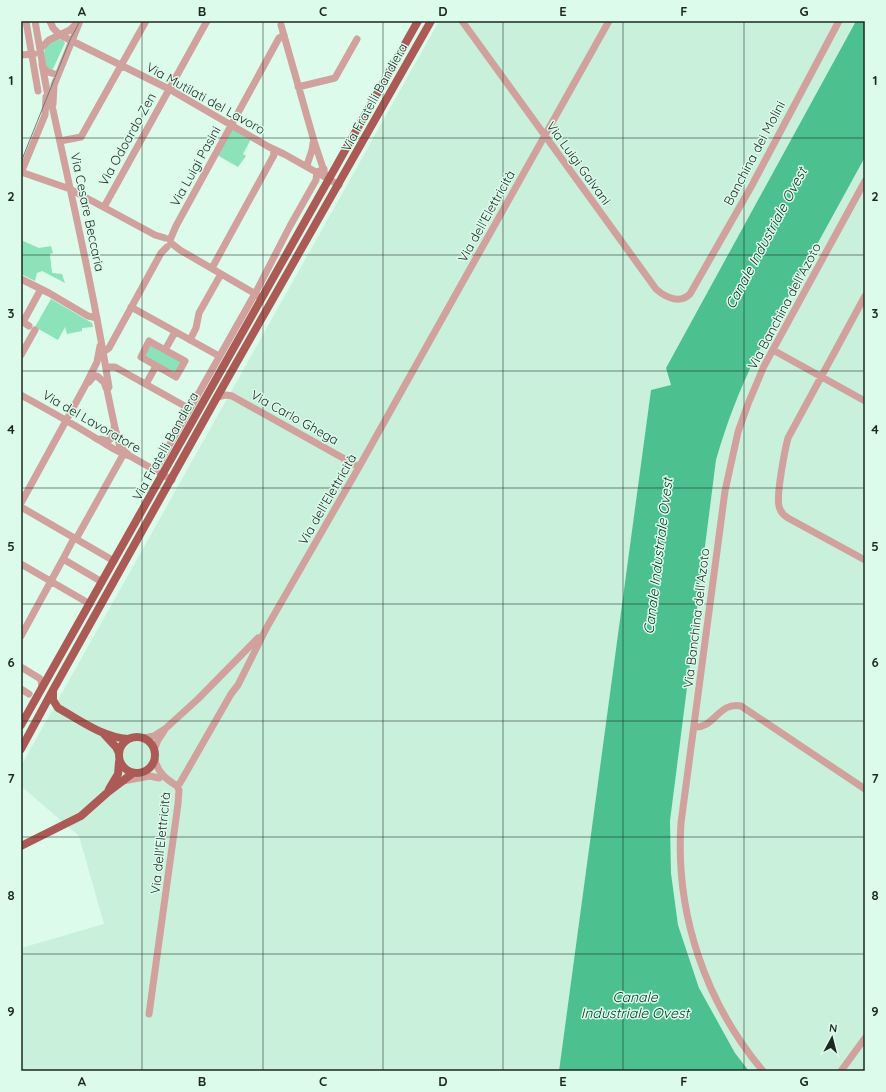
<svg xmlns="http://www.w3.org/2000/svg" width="886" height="1092" font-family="Quicksand,sans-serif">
<rect width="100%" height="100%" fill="#dcfbeb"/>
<path fill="#c9f0db" d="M439,21H856L666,368L671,386L651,391L559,1071H21V948L104,924L79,836L21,786V766Z
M865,157V1071H749L735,1053L699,988L678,925L671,873L670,821L679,746L716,460L727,422L741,387L756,356Z"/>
<path fill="#8ce3ba" d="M58,39L63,40L65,43L52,71L45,65C43,50 43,45 58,39Z
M232,128L251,139L243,154L246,156L238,167L217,155Z
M21,240L39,248L51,246L53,253L50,254L52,273L62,274L65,283L42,271L37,273L35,281L21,274Z
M51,299L92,323L93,327L82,328V331L67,334L65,327L58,340L35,327Z
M150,344L182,362L176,374L143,356Z"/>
<path fill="#4dc08f" d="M856,21H865V157L756,356C739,391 727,422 716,460L670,821L671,873L678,925L699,988L735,1053L749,1071H559L651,390L671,385L666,368Z"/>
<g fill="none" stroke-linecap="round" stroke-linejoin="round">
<path stroke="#d1a19d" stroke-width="7" d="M26,21L38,91
M35,21L43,67L48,72L58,75
M50,21L53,28L60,35L169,89L269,147L284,154L339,185
M462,21L656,289C666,298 680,304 690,294L751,187L839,21
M281,25L314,141L325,174
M40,49L49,40L70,30L77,23
M21,55L34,54
M42,64L47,91L53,110C73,202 94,294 109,387L107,390L115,428L120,447L130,456
M298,87L335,78L357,39
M53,104L54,85L80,21
M60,141L81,137L146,21
M307,167C308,158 313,152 313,143
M21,172L70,189L155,235L165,238
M21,173L45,115L46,97
M104,207L207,21
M170,240L176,226L279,38L284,35
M171,243L180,250L259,296
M212,268L274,155L273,149
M21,279L49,293L88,316L97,318
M865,296L788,438C785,449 776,496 779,506C780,511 783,515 788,518L865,560
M131,307L219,356
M29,326L23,322L41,289
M190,340L196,328L199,313L221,274
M165,350L185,361L176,377L141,357L149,341L165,350L175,332
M773,350L865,401
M103,352L109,348L161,253L167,247
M21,355L35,330
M106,367H115L190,409
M89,382L93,377L97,376L104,382L106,388
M146,384L156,366
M21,395C46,409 72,423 97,439C108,445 118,453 130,456L172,480
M217,397L226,395L232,396L359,467
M100,439L108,441L112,438L114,428
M157,467L257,290L290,226L316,180L317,172L324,169
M21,503L85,386L97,362L100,346
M21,507L114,561
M74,538L63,559L102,582
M76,539L123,455
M21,564L90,604
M21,636L63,559
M21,667L39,678L41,680L42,688
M21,689L29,694
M694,727C714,729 719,701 741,706L865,789
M144,738L154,736L165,729L198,699L258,638
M154,750L158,740L164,731
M155,760C158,773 166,779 177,786
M123,781L150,776L159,778
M177,786L180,783L231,694L238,685L267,627L359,467L609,21
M149,1014L178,804L179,790L177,786
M763,1071C705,1002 675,913 681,823L725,491L738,432L748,404L764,366L865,181
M841,1071L865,1038"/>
<path stroke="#ac5a56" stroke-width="8" d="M53,691V700L58,708C80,720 102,737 128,739
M21,725L418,21
M104,734L116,747L119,753
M119 755a18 18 0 1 1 36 0a18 18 0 1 1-36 0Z
M21,749L53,690L217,397L431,21
M109,789L118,774L119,762
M21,846L81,816L108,792L133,773"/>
<path stroke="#6a7e74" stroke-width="1" d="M21,162L70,40L80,21"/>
</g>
<path fill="none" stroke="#1c2822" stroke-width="1" stroke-opacity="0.55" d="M142,21V1071M263,21V1071M383,21V1071M503,21V1071M623,21V1071M744,21V1071M21,138H865M21,255H865M21,371H865M21,488H865M21,604H865M21,721H865M21,837H865M21,954H865"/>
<g text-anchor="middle" stroke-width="3" stroke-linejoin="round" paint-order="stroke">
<g font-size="13" fill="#1c2822" stroke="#dcfbeb">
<text transform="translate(374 97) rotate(-61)" y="5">Via Fratelli Bandiera</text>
<text transform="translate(206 98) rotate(29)" y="5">Via Mutilati del Lavoro</text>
<text transform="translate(127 139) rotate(-61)" y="5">Via Odoardo Zen</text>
<text transform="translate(754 153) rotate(-62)" y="5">Banchina dei Molini</text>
<text transform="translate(579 163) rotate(54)" y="5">Via Luigi Galvani</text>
<text transform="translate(195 166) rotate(-61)" y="5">Via Luigi Pasini</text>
<text transform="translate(88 212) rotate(78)" y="5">Via Cesare Beccaria</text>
<text transform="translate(486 216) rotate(-61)" y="5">Via dell'Elettricità</text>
<text transform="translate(784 306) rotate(-62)" y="5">Via Banchina dell'Azoto</text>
<text transform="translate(295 417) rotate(29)" y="5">Via Carlo Ghega</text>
<text transform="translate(92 421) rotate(30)" y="5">Via del Lavoratore</text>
<text transform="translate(165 446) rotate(-61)" y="5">Via Fratelli Bandiera</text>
<text transform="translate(327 499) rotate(-60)" y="5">Via dell'Elettricità</text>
<text transform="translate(696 618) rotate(-83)" y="5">Via Banchina dell'Azoto</text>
<text transform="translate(160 843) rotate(-84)" y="5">Via dell'Elettricità</text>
</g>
<g font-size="14" font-style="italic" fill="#003220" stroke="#dcfbeb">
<text transform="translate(766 238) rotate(-62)" y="5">Canale Industriale Ovest</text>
<text transform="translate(658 556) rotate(-83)" y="5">Canale Industriale Ovest</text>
<text x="635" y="1002">Canale<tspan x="635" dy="16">Industriale Ovest</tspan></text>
</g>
</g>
<rect width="886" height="1092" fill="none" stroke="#dcfbeb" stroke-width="44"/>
<g transform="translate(832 1038) rotate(7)" stroke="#dcfbeb" stroke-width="3" paint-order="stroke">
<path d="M0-3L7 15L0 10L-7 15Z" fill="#1c2822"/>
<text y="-6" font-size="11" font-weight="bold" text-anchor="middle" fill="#1c2822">N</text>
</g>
<rect x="22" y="22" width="842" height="1048" fill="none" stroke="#1c2822" stroke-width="1.5"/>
<g font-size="13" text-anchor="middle" font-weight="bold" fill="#1c2822">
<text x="82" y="16">A</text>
<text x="202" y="16">B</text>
<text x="323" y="16">C</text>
<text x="443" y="16">D</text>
<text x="563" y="16">E</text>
<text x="684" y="16">F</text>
<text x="804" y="16">G</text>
<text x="11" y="85">1</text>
<text x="875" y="85">1</text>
<text x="11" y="201">2</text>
<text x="875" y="201">2</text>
<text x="11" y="318">3</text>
<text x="875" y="318">3</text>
<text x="11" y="434">4</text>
<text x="875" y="434">4</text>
<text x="11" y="551">5</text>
<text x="875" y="551">5</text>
<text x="11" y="667">6</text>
<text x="875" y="667">6</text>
<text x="11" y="783">7</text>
<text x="875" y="783">7</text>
<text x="11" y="900">8</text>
<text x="875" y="900">8</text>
<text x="11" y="1016">9</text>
<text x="875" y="1016">9</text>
<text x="82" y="1086">A</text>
<text x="202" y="1086">B</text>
<text x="323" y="1086">C</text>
<text x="443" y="1086">D</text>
<text x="563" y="1086">E</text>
<text x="684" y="1086">F</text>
<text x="804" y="1086">G</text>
</g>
</svg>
